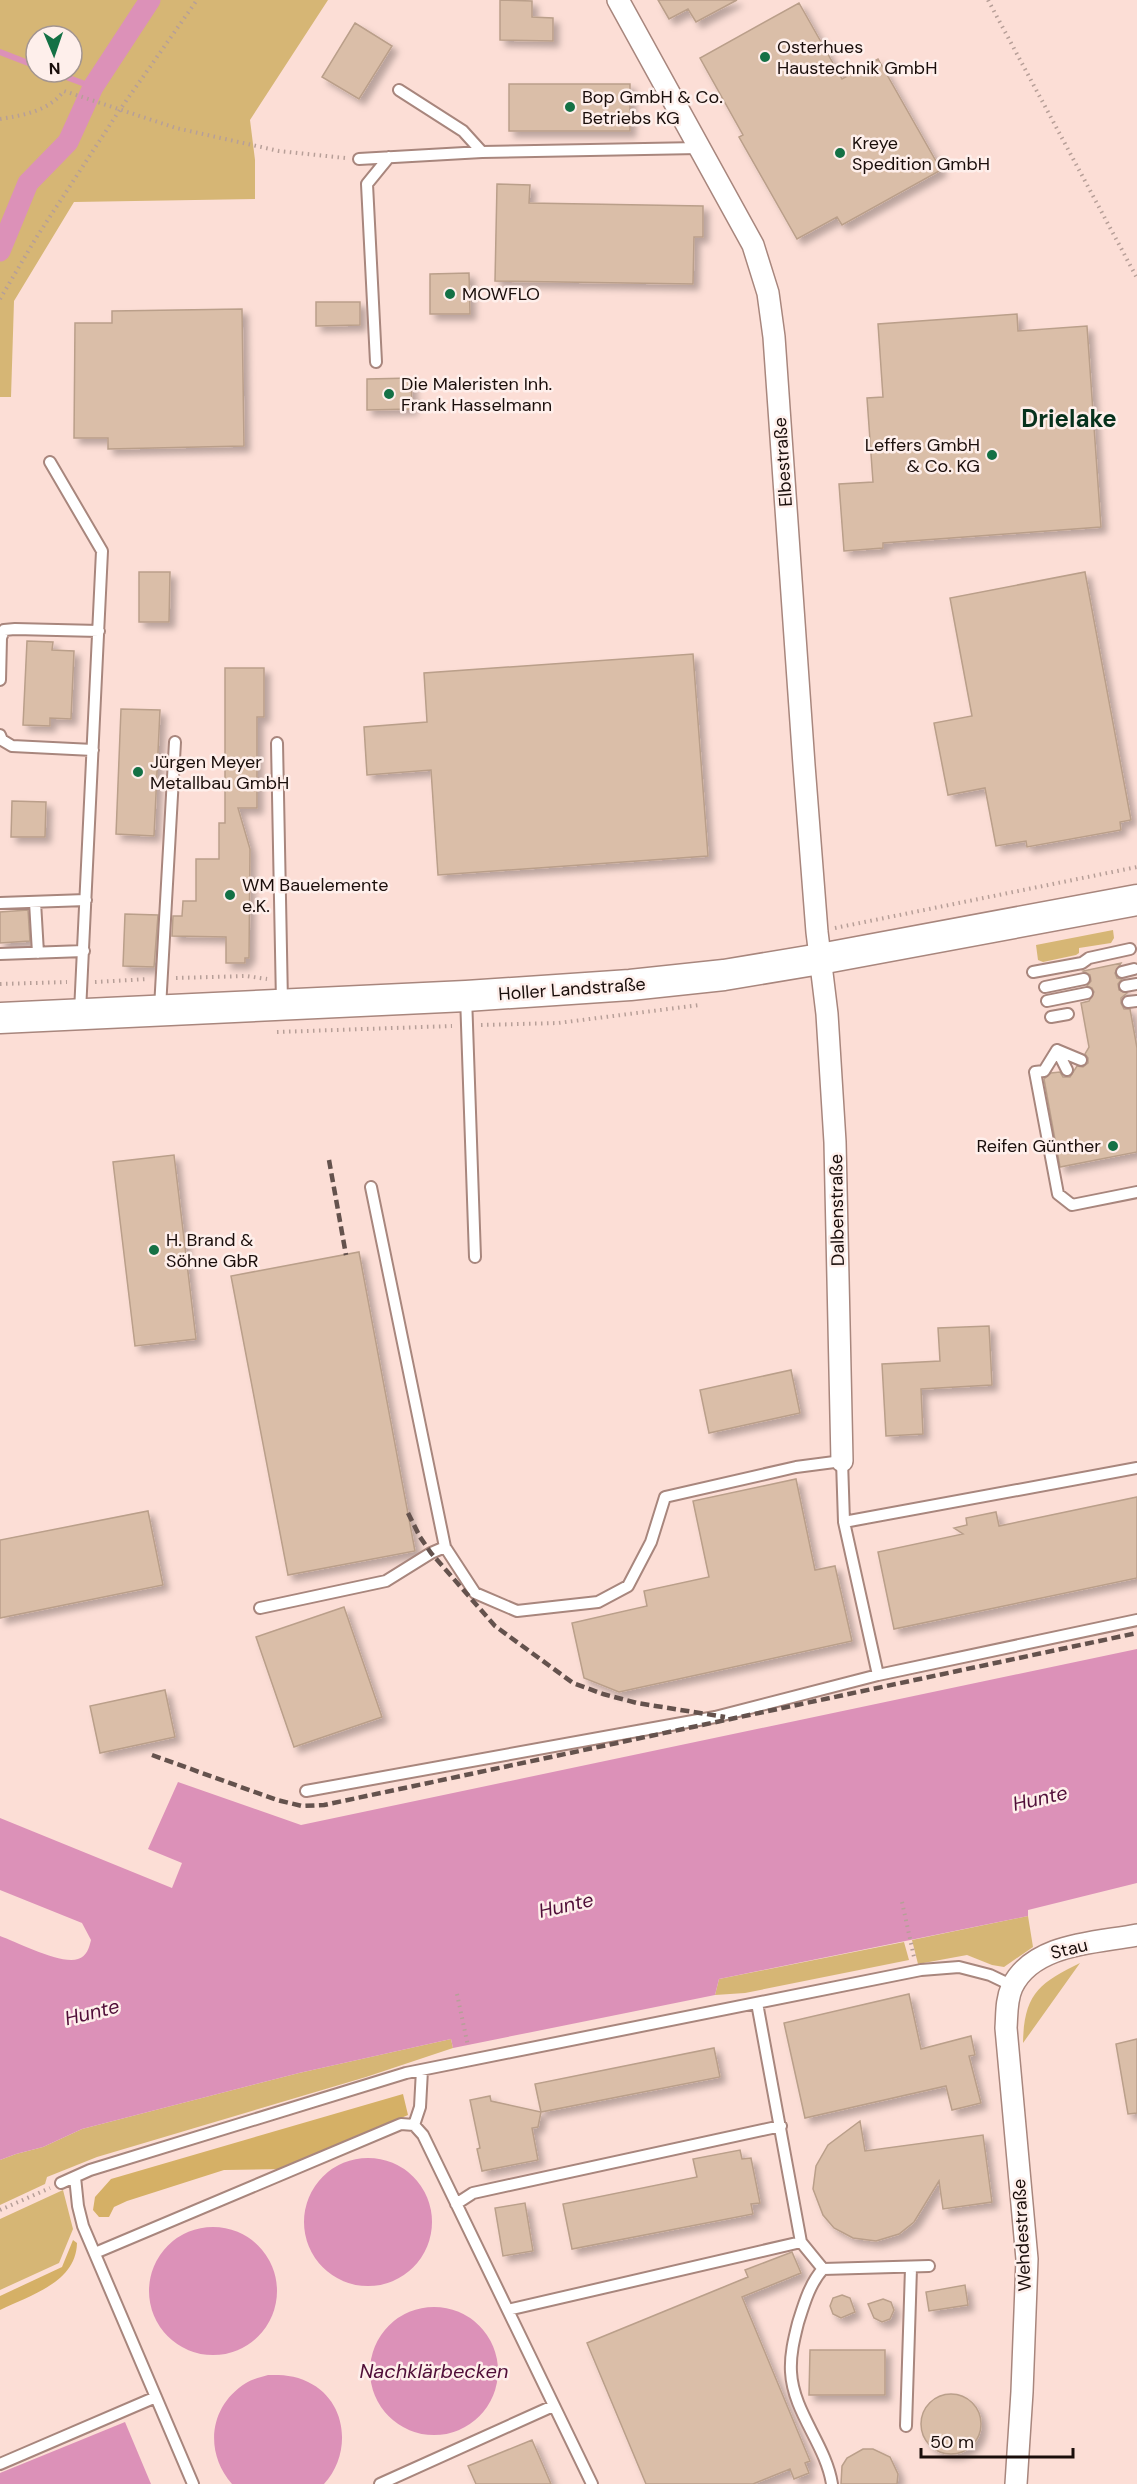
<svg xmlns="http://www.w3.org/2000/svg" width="1137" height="2484" font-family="'DM Sans',sans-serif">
<defs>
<filter id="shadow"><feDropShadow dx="5.5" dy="5.5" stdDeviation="3" flood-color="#0004"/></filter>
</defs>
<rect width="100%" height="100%" fill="#fcded6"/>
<path fill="#d6b675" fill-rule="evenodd" d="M0,0H328L250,120L255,160V199L74,202L14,301L11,397H0ZM36,36H72V72H36Z
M1113,930L1114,938L1111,943L1079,948V953L1076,955L1043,962L1038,960L1036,945Z
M1028,1916L1033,1947L1004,1967L992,1965L967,1955L918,1964L912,1940Z
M904,1942L909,1960L745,1993L715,1995L719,1979Z
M1080,1963L1023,2043C1024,1994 1039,1983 1080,1963Z
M451,2039L453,2048L366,2077L97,2157L47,2177L45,2184L0,2205V2160L16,2154L43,2147L82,2129L299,2073Z
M63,2190L73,2229L59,2263L0,2290V2219Z"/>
<path fill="#d5b066" d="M403,2094L408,2115L285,2169L224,2170L127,2201L114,2207L109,2217H99L93,2210L95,2197L111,2179Z
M73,2240L77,2243C76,2283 30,2295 0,2310V2296L62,2267Z"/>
<path fill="#dc91b8" d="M1137,1649V1883L1028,1910V1916L719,1979L715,1995L453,2048L451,2039L299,2073L82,2129L43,2147L16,2154L0,2160V1936C17,1942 61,1965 78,1959C87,1956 89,1948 91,1940L82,1923L0,1890V1818L172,1888L182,1863L148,1849L178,1782L301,1825Z
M304 2222a64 64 0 1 1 128 0a64 64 0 1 1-128 0Z
M149 2291a64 64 0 1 1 128 0a64 64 0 1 1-128 0Z
M370 2371a64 64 0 1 1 128 0a64 64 0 1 1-128 0Z
M268,2375C282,2375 295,2375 308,2382C348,2401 352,2454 324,2484H232C204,2452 209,2406 246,2383C252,2379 261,2377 268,2375Z
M125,2422L151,2484H0V2473Z"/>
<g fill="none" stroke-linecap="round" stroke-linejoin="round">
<path stroke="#dc91b8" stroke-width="6" d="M0,52L36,66
M53,72L93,87"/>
<path stroke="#dc91b8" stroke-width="21" d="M0,251L28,183L68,142L93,87L150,0"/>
</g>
<path fill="#dabea8" stroke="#ba9f8a" stroke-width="1.5" filter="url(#shadow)" d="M500,0L532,1V17L553,18V41L500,40Z
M658,0H737L696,22L688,9L669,19Z
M799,3L842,79L878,59L941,170L842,225L837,217L797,239L739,137L743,135L700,58Z
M355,23L392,46L359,99L322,77Z
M509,84H630V131H509Z
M497,184L530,185L529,203L703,206V237H694L693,284L495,281Z
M469,273L470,314H430V274Z
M316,302H360V325L316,326Z
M242,309L244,446L108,449V438H74L75,323H112V311Z
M1017,314L1018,331L1087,326L1101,527L883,543V548L844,551L839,484L873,482L867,398L883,397L878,324Z
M411,378L412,409L367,410V379Z
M139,572H170L169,622H139Z
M1085,572L1131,820L1120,822L1121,830L1027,847L1026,841L996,846L985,788L948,795L934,723L972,716L950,598Z
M27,641L53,642L52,650L74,651L71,719L50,718V726L23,725Z
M693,654L708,856L438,875L431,770L367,775L364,727L427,722L424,673Z
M225,668H264V717H257V808H238L250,849L249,958H245V963H226V937L172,936L173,916H182L183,901H196V859H219V823H225Z
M121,709L160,710L154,836L116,834Z
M12,801L46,802L45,837H11Z
M28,910L30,941L0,943V912Z
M125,914L158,915L154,967L123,966Z
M1121,963L1115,973L1117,978L1122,979L1118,984L1119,990L1127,993L1121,998V1003L1124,1009H1130L1137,1048V1152L1060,1167L1044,1079L1051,1073L1060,1072L1063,1077H1070L1077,1066L1083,1067L1088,1063V1058L1085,1054L1089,1047L1081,1003L1089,1001L1094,992L1092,988L1087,986L1091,981L1090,975L1083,971Z
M174,1155L196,1339L135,1346L113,1162Z
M359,1252L415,1551L288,1575L231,1276Z
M989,1326L992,1385L921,1389L923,1434L886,1436L882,1364L940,1361L938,1328Z
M791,1370L800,1413L709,1433L700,1390Z
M796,1479L815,1570L835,1566L852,1641L619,1692L584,1678L572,1623L647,1606L644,1591L709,1577L693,1501Z
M1137,1497V1578L894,1629L878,1552L963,1534L954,1528L967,1525L966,1518L996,1512L999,1526Z
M148,1511L163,1585L0,1618V1540Z
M344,1607L382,1717L294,1747L256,1637Z
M165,1690L175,1737L100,1753L90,1706Z
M909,1994L921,2049L971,2036L975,2055L969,2056L981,2103L952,2110L946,2086L805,2118L784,2023Z
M1137,2039V2113L1128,2114L1116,2044Z
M714,2048L720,2077L541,2112L535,2084Z
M490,2096L491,2101L541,2112L538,2127L532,2128L538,2160L482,2171L477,2149L480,2148L470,2100Z
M860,2121L865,2151L983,2135L992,2202L943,2209L939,2181L914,2222L899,2234L876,2241L853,2238L834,2228L823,2215L813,2189L816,2166L828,2145Z
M740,2150L742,2159L751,2158L760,2203L751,2204L753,2214L572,2249L563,2204L697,2177L693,2159Z
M525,2203L533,2251L503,2256L495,2208Z
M792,2252L801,2273L742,2297L810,2461L805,2463L809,2473L794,2479L790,2469L753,2484H646L587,2343L748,2277L745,2270Z
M965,2285L968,2305L929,2311L926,2292Z
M842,2295L850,2298L855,2312L841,2318L833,2314L830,2306L833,2298Z
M883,2299L891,2302L894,2310L890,2319L882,2322L874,2318L868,2304Z
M810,2350H885V2395H809Z
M921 2424a30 30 0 1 1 60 0a30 30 0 1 1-60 0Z
M532,2440L551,2484H476L468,2466Z
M863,2449H873L890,2457L898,2474L897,2484H841L842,2466L847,2458Z"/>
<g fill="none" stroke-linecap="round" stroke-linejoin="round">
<defs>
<path id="lane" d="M399,90L463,131L482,152
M359,159L482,152L699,148
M376,362L367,184L389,157
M50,462L102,551L80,1012
M0,680L1,638L4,630L15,629L99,631
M0,735L2,740L12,746L93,750
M277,743L282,1002
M35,902L38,953
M0,903L86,900
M0,954L84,951
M1033,972L1082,963L1089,958L1130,949
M1122,972L1134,969
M1125,986L1137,984
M1045,987L1084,979
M466,996L475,1257
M1047,1001L1087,993
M1128,1002L1137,1001
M160,1008L175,742
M1051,1017L1068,1014
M1057,1050L1044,1071L1035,1072L1058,1194L1072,1205L1137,1192
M1057,1050L1081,1060
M1057,1050L1067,1070
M371,1187L445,1547L475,1593L517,1611L598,1602L628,1586L651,1542L665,1497L796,1467L842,1461L844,1522L878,1675
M844,1522L1137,1468
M260,1608L386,1581L431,1553L445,1547
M306,1791L715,1717L878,1675L1137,1620
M757,2003L801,2242L823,2269L929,2266
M414,2125L420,2107L422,2070
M75,2177L78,2206L83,2226L193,2484
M61,2183L90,2170L406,2073L921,1970L959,1967L990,1975L1013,1986
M456,2204L473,2193L781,2126
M95,2253L401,2124L414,2125L423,2135L592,2484
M823,2269C810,2283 804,2304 798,2323C794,2339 790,2355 791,2372C793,2412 826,2445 832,2484
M508,2310L801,2242
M906,2426L911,2268
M0,2464L156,2397
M380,2484L553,2406"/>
<path id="street" d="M618,0L753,245L768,293L774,337L804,765L817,932L827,1014L835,1142L842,1461
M1016,2484L1022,2392L1027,2259L1006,2028C1007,2015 1006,2000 1012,1987C1033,1943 1096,1943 1137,1935"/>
<path id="secondary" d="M0,1018L466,996L630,985L724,975L820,959L1137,900"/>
</defs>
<use href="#lane" stroke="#a8867d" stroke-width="14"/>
<use href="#street" stroke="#a8867d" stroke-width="24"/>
<use href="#secondary" stroke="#a8867d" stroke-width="33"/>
<path stroke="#b79f98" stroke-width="4" stroke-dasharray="1.5 4.5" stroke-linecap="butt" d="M988,0L1137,278
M0,119C25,115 48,111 64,91L176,128L279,151L345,158
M0,299L36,238L119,111L197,0
M835,928L1137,867
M176,978L246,976L267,979
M95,982L148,979
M0,984L67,982
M481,1025L558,1023L700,1005
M277,1032L452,1026
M902,1902L914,1957
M457,1994L468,2046
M0,2210L50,2188"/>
<use href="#lane" stroke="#fff" stroke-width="10"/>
<use href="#street" stroke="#fff" stroke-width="21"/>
<use href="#secondary" stroke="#fff" stroke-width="30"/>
<path stroke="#64524d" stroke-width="4.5" stroke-dasharray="9 4.5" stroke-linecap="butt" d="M329,1160L346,1255
M408,1513L420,1537L431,1553L495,1626L573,1683L603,1694L637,1703L725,1717
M152,1755L277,1800L302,1806L324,1805L1137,1633"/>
</g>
<g fill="#147145" stroke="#feefeb" stroke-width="2">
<circle cx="765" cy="57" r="6"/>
<circle cx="570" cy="107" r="6"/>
<circle cx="840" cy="153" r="6"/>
<circle cx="450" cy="294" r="6"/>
<circle cx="389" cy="394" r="6"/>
<circle cx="992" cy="455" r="6"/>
<circle cx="138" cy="772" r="6"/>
<circle cx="230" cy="895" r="6"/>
<circle cx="1113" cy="1146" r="6"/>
<circle cx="154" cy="1250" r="6"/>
</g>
<g text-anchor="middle" stroke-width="5" stroke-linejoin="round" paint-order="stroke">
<g font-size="18" fill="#1a0e0b" stroke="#feefeb" text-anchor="start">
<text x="777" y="53">Osterhues<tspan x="777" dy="21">Haustechnik GmbH</tspan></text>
<text x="582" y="103">Bop GmbH &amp; Co.<tspan x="582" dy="21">Betriebs KG</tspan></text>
<text x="852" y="149">Kreye<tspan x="852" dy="21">Spedition GmbH</tspan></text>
<text x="462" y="300">MOWFLO</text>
<text x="401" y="390">Die Maleristen Inh.<tspan x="401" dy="21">Frank Hasselmann</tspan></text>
<text x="980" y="451" text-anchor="end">Leffers GmbH<tspan x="980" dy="21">&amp; Co. KG</tspan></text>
<text x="150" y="768">Jürgen Meyer<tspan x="150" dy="21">Metallbau GmbH</tspan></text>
<text x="242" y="891">WM Bauelemente<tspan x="242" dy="21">e.K.</tspan></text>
<text x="1101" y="1152" text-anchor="end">Reifen Günther</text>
<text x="166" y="1246">H. Brand &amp;<tspan x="166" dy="21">Söhne GbR</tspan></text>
</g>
<g font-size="18" fill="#1a0e0b" stroke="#feefeb">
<text transform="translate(783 462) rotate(-94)" y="6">Elbestraße</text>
<text transform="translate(572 989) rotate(-4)" y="6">Holler Landstraße</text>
<text transform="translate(837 1210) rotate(-91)" y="6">Dalbenstraße</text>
<text transform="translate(1069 1949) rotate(-14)" y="6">Stau</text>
<text transform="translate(1022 2235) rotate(-93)" y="6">Wehdestraße</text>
</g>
<g font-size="20" font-style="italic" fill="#500e38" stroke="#feefeb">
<text transform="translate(1040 1798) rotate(-13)" y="7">Hunte</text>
<text transform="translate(566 1905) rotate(-13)" y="7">Hunte</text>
<text transform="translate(92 2012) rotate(-14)" y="7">Hunte</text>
<text x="434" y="2378">Nachklärbecken</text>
</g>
<g font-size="24" font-weight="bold" fill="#07321d" stroke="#feefeb">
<text x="1069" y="427">Drielake</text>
</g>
</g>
<g transform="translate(54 54) rotate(178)"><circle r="28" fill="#feefeb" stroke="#a39591" stroke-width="1.5"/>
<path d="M0-4.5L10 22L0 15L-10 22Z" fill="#147145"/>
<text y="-9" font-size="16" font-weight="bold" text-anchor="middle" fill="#1a0e0b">N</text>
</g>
<path d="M921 2448v9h152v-9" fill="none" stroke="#1a0e0b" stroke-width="3"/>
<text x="930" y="2448" font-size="18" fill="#1a0e0b" stroke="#feefeb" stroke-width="4.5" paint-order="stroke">50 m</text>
</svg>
